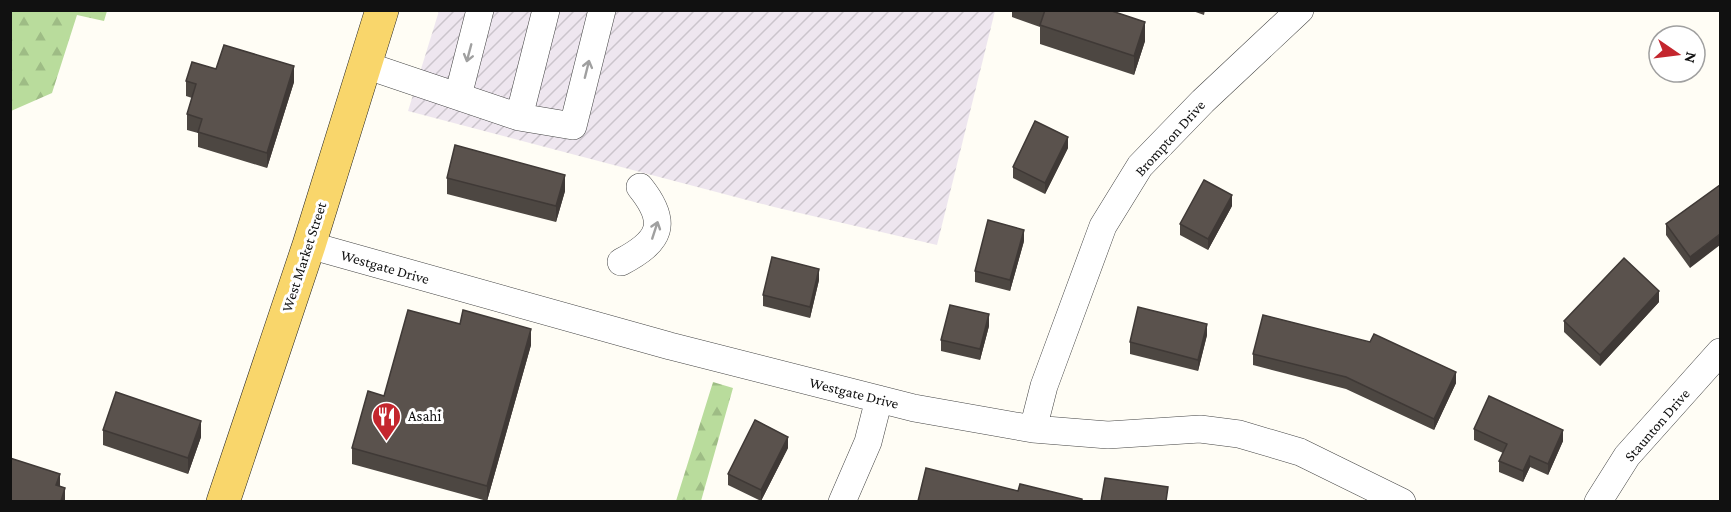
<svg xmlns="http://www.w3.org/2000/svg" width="1731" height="512" font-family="'Crimson Pro',serif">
<defs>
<pattern id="industrial-furrows" width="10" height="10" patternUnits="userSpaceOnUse" patternTransform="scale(1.5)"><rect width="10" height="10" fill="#eee6ef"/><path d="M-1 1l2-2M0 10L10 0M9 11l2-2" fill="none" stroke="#cbc4cc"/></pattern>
<pattern id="forest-firs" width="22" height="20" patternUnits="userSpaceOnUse" patternTransform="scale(1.5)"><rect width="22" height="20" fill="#b9dc9c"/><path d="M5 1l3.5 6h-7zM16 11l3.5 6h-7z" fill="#9ebc85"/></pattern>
</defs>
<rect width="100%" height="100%" fill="#fffdf5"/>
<path fill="url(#industrial-furrows)" d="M439,11H995L937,245L774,207L408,111Z"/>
<path fill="url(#forest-firs)" d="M11,10L107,11L104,21L77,15L52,93L11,111Z
M713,382L733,388L701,501H676Z"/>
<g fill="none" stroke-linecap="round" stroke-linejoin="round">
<defs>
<path id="minor" d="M365,65L519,117L573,126L602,10
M458,96L480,10
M519,117L546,10
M309,245L670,346L914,408L1033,429L1108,435L1200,429L1239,434L1300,452L1402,502
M621,262C661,241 669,223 640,187
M1033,429L1044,386L1103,226L1140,166L1203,101L1300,10
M842,502L868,442L879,399
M1598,502L1627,456L1720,352"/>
<path id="major" d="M223,502L309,245L382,10"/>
</defs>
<use href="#minor" stroke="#444" stroke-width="28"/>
<use href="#major" stroke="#222" stroke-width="34"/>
<use href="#minor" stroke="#fff" stroke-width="27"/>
<use href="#major" stroke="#f9d66b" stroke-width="33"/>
</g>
<path fill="#4d4742" d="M1012,10H1109L1145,41L1134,75L1040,44V27L1012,17Z
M1190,10H1205L1204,15Z
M216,69L294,82L267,168L198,147V133L187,130V114L192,98L186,96V81Z
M1068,148L1045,194L1013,178V167Z
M447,178L565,191L556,222L447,194Z
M1720,185L1690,268L1666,235V224Z
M1232,206L1208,250L1180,235V224Z
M1024,241L1010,291L975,282V271Z
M819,280L810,318L763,306V295Z
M1659,302L1600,366L1564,332V321Z
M460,324L531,345L487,501L352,464V448L384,396Z
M989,326L980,360L941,351V340Z
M1207,335L1198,371L1130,354V342Z
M1253,354L1456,383L1434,430L1346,389L1253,365Z
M1474,429L1563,441L1548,475L1530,467L1523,482L1499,472V461L1503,453L1474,440Z
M103,430L201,437L188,474L103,445Z
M788,448L761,501L728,485V474Z"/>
<path fill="#3f3936" d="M1145,22V41L1134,75V56Z
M294,66V82L267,168V153Z
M1068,137V148L1045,194V183Z
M565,175V191L556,222V206Z
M1232,195V206L1208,250V239Z
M1024,230V241L1010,291V280Z
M1720,234V245L1690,268V257Z
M819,269V280L810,318V307Z
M1659,291V302L1600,366V355Z
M989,314V326L980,360V349Z
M1207,324V335L1198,371V360Z
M531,329V345L487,501V486Z
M1456,372V383L1434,430V419Z
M201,421V437L188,474V458Z
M1563,430V441L1548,475V464Z
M788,437V448L761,501V490Z
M1530,456V467L1523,482V471Z
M60,474V490L56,485Z
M65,488V501H61Z"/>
<path fill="#5a524d" stroke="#3f3936" stroke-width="1.5" d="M1045,10H1109L1145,22L1134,56L1040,25Z
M224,45L294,66L267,153L198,132L202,119L187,114L196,84L186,81L192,62L216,69Z
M1035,121L1068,137L1045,183L1013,167Z
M455,145L565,175L556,206L447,178Z
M1204,180L1232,195L1208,239L1180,224Z
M1720,185V234L1690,257L1666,224Z
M988,220L1024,230L1010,280L975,271Z
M772,257L819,269L810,307L763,295Z
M1624,258L1659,291L1600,355L1564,321Z
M950,305L989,314L980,349L941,340Z
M1138,307L1207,324L1198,360L1130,342Z
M408,310L460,324L463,310L531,329L487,486L352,448L368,391L384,396Z
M1263,315L1370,342L1374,334L1456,372L1434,419L1346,377L1253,354Z
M116,392L201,421L188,458L103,430Z
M1489,396L1563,430L1548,464L1530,456L1523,471L1499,461L1507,444L1474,429Z
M755,420L788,437L761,490L728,474Z
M10,458L60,474L56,485L65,488L61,501H10Z
M926,468L1018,491L1020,484L1082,499V501H918Z
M1105,478L1168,487L1166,501H1101Z"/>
<defs><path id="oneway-shaft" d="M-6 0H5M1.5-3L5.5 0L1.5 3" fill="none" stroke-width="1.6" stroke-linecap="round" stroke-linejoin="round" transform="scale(1.5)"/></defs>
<g stroke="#a0a0a0">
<use href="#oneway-shaft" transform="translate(469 53) rotate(105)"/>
<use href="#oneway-shaft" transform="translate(587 69) rotate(-76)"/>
<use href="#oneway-shaft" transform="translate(655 230) rotate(-72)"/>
</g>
<defs>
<symbol id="restaurant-pin" viewBox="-11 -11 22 30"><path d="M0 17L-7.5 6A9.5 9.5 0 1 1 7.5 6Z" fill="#c4262e" stroke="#fff"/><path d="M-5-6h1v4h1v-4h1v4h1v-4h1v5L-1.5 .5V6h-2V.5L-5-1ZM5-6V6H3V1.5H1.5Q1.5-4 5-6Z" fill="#fff"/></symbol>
</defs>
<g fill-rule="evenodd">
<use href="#restaurant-pin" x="370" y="400" width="33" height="45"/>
</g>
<g text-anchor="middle" stroke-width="6" stroke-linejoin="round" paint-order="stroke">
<g font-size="15" fill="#111" stroke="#fff">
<text transform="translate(1170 138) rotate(-48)" y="5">Brompton Drive</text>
<text transform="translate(304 257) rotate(-72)" y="5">West Market Street</text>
<text transform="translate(385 267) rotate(16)" y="5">Westgate Drive</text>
<text transform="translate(854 393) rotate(14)" y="5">Westgate Drive</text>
<text transform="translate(1657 425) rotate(-49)" y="5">Staunton Drive</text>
</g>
<g font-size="15" fill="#111" stroke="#fff" text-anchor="start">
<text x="408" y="421">Asahi</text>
</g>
</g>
<rect width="1731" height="512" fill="none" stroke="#111111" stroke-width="24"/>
<g transform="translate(1677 54) rotate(104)"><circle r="28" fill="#ffffff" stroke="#a0a0a0" stroke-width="1.5"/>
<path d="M0-4.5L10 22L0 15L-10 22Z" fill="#c4262e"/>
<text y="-9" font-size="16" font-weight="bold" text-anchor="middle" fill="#111111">N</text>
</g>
</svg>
